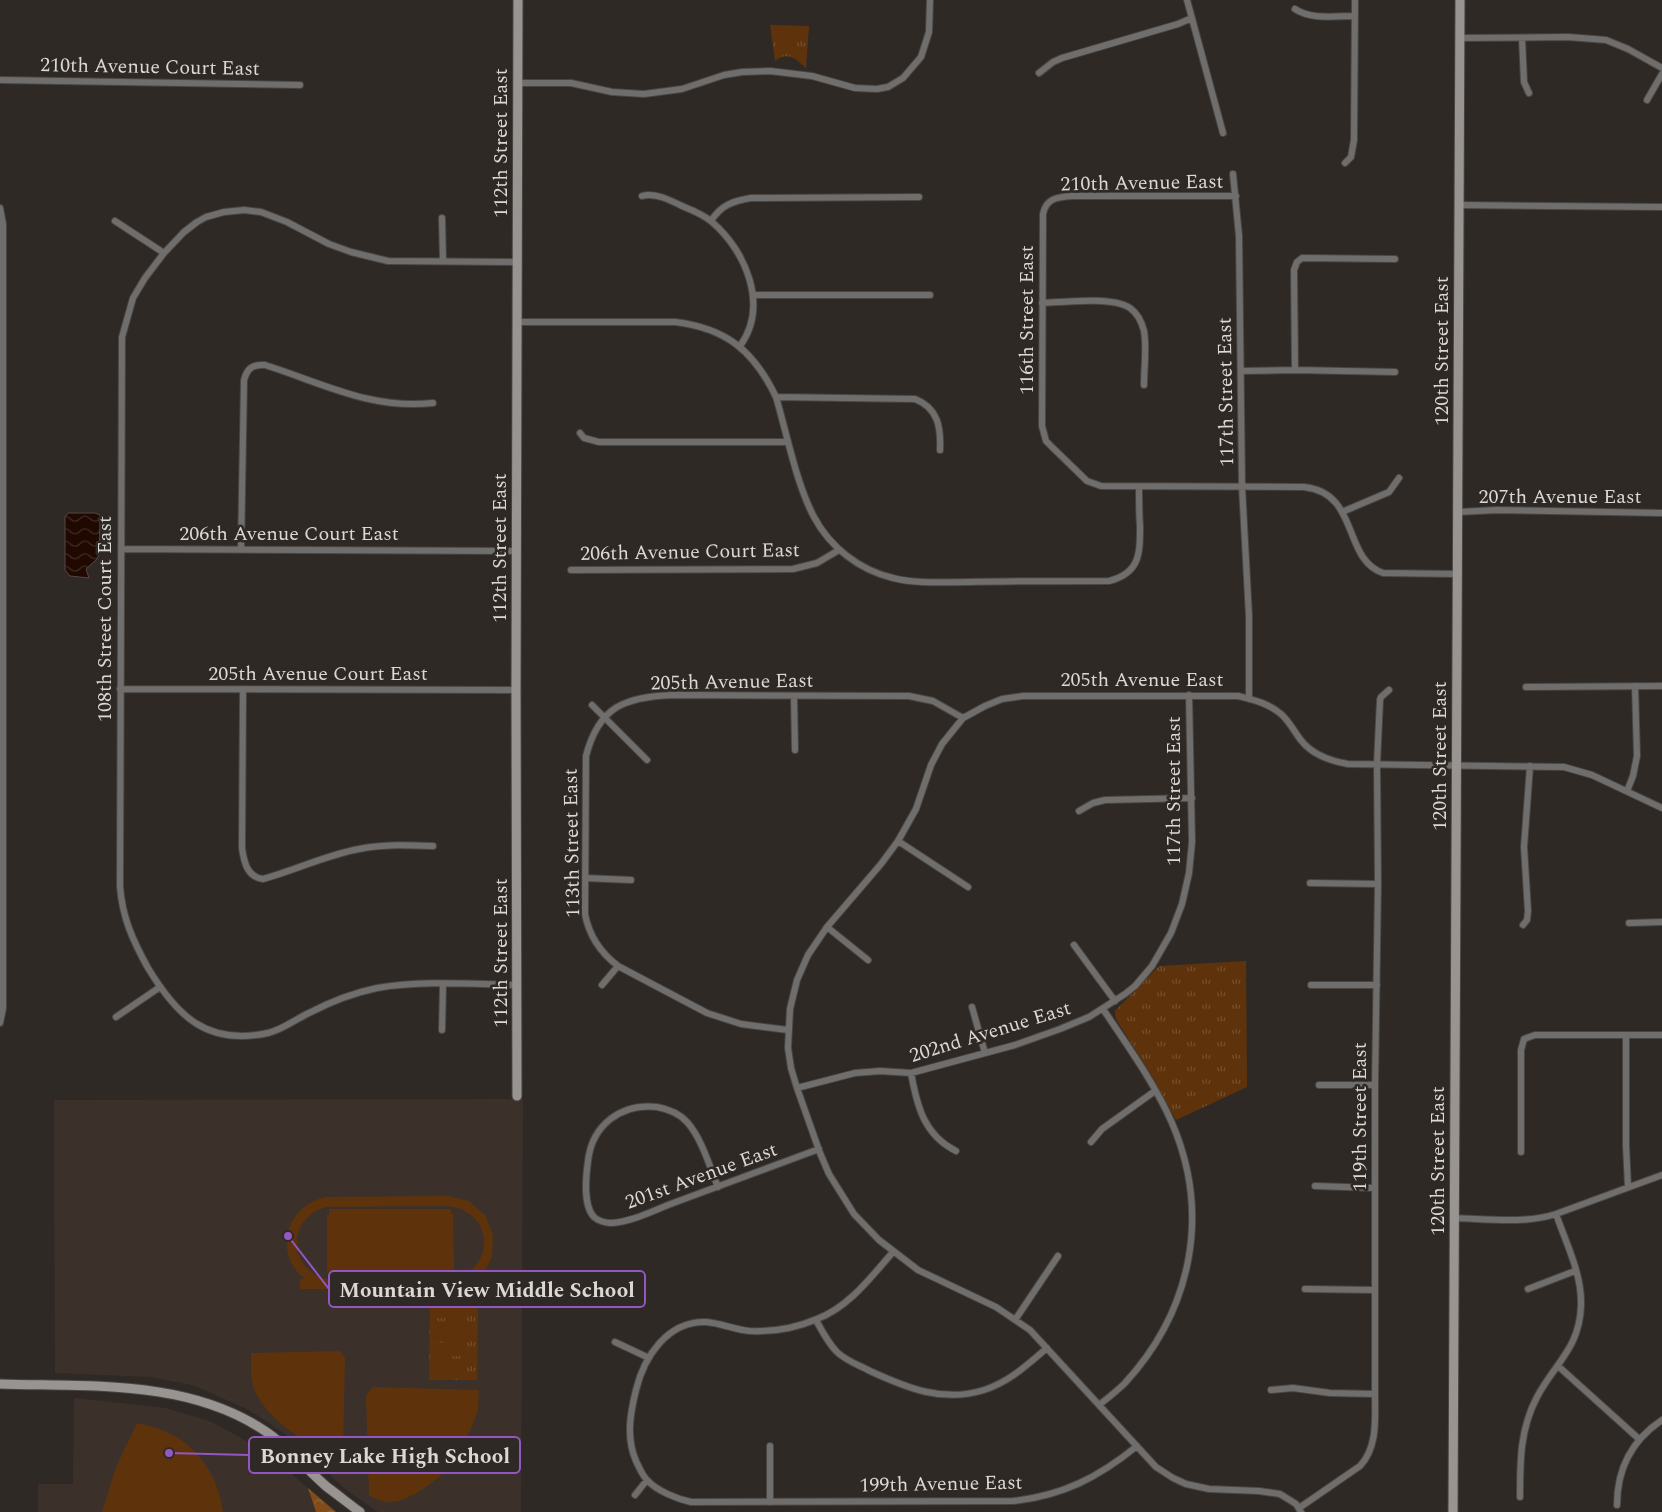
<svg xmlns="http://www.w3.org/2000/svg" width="1662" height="1512" font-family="Spectral,serif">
<defs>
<pattern id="grass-tufts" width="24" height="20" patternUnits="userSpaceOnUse" patternTransform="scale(1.25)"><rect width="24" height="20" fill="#5e330c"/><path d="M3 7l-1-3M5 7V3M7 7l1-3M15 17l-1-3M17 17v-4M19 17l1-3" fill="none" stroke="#74502e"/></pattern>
<pattern id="forest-crowns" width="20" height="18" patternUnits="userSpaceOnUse" patternTransform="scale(1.25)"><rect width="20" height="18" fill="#824b1a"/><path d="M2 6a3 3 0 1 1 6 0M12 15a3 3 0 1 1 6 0" fill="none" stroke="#93643a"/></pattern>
<pattern id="water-waves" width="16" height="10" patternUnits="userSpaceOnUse" patternTransform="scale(1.25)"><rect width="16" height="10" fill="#1f0900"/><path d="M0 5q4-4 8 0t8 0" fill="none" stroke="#3f2c24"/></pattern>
</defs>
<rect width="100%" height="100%" fill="#2e2925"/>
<path fill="#3b312a" d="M523,1099L521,1512H378L344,1488L295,1441L251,1411L193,1385L150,1377L55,1373L54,1100Z
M74,1398L166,1408L212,1422L248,1442L279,1463L308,1488L316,1512H38V1484H73Z"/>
<path fill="url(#grass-tufts)" d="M770,25L809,26L806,68C796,59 788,51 775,61Z
M1246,961L1247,1087L1176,1120L1152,1076L1116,1019L1115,1011L1159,966Z
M430,1301L478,1302L477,1380H429Z"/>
<path fill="url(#forest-crowns)" d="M308,1488L336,1512H316Z"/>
<path fill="#5e330c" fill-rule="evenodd" d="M778,26L800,27L799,41L778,40Z
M325,1197L448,1196L469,1201L485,1215L493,1235L492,1257L485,1270L477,1279H480V1289H300V1279H304C273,1251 286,1207 325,1197ZM448,1206C496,1211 496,1274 448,1279H326C287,1268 287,1218 326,1207Z
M329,1209H451V1214H453L454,1271H451V1277L330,1278V1271H327V1215H329Z
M437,1305H464V1318H437Z
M437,1324H464V1337H437Z
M437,1343H464V1356H437Z
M340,1351L345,1358L343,1450C338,1451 333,1452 328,1450C301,1443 266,1416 255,1391C250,1379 251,1365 251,1353Z
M437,1362H464V1375H437Z
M373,1387L479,1390C478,1396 479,1403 478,1409C476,1420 459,1456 452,1464C439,1479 411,1501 391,1502C383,1503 376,1499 369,1495L366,1396Z
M137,1423C146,1425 155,1427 164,1431C197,1444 219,1477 223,1512H102L116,1467Z"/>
<path fill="url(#water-waves)" stroke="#574740" d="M68,513H95L100,515L99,554L97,559L86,569L89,578L70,576L65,570V517Z"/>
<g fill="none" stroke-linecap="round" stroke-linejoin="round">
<defs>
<path id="street" d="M1187,0L1223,133
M1295,9C1311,20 1336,16 1355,16
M1460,38L1568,37L1606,40L1628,49L1662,68
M1522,38L1524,82L1529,93
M1039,73L1053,62L1062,58L1178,24L1192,18
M0,80L300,85
M518,83H571L612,92L644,94L682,89L724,75L742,72L770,71L812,76L855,88L877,89L888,87L903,78L921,57L929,32L930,0
M1647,100L1662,74
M1345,163L1351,157L1354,140L1355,0
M1233,174L1239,236L1242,487L1249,616V699
M642,196C654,192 670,200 682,206C692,210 704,215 712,222C746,251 769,306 740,346
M1236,196H1072C1058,197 1046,198 1043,214L1042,426L1046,441L1052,447L1087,481L1101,486L1304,487C1360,493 1342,559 1383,573L1458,574
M1459,205L1662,207
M0,208L3,224V1008L0,1023
M442,218L443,261
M115,221L164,253
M711,221C721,205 733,201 751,198L919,197
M754,295H930
M1042,303C1063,302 1113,296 1130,308C1137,313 1142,323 1144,331C1147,348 1144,367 1144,385
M518,322H675C726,328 754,351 776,397C787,434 796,483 814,517C830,547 859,570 893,578C916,584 944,582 968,582C1015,581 1062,581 1109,581C1140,573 1140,554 1140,526C1139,513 1139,500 1139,487
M1295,370L1294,270L1297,262L1302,258L1395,259
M1241,371L1295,370L1395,372
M776,397L915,399C938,408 941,427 940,450
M580,433L584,438L599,442H788
M1342,512L1389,492L1399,478
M1458,512L1497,510L1662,513
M121,549L516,551
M241,549L244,380C247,369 252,364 265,365C322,383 371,410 433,403
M571,570L793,569L817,563L839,550
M1526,687L1662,686
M120,689L516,690
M243,689L242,848C244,862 247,877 263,879C296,870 326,855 359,849C383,844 408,845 433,846
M794,696L795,750
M592,705L647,760
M1627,791L1633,776L1637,756L1635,686
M1079,811L1093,803L1105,800L1192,798
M898,841L968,887
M585,878L631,880
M1310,883L1378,884
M1629,923L1662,922
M1523,925L1527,920L1528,911L1524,847L1530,766
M827,927L868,960
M1074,945L1115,1001
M517,985C473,984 420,980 377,988C353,993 330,1002 309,1013C296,1019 282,1030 268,1033C207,1046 177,1016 148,968C133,941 122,917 120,886L122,337L133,298L145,278L164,253L184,232L197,222L206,217L224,212L244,210L261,212L287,222L329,244L351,252L388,261L518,262
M602,985L618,966
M1311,985H1377
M972,1007L985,1053
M116,1017L160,987
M442,1030L443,984
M788,1030L741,1024L707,1013L618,966C601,953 589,936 585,914L586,756C599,706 625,697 673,695L909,696L933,701L963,718
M1626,1036V1145L1628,1187
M911,1073C917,1106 924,1135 956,1151
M1319,1085H1375
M797,1088L855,1073L880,1071L911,1073L1015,1045L1060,1029L1089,1017L1125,994L1135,986L1152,966L1171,933L1182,904L1189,873L1192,842L1189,695
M1091,1142L1102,1129L1155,1091
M1521,1152V1050L1524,1039L1535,1035H1662
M1315,1186L1375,1188
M718,1187C709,1165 702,1139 687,1122C679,1113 668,1109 657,1107C621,1103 592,1125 588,1161C586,1175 583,1206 594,1217C598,1221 606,1223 611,1223C633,1222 656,1209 676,1202C724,1184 771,1167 819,1149
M1454,1218C1488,1219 1524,1224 1556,1214L1662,1175
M893,1252C871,1277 849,1307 817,1319C796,1328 773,1332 750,1331C735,1330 721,1323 706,1322C667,1321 644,1357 636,1390C630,1414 626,1438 636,1461C639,1467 642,1475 647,1480C657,1491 677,1499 691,1502L1013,1501C1062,1496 1099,1477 1137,1446
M1305,1289L1375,1290
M1528,1289L1575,1271
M816,1320C822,1331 828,1343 837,1352C846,1361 859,1365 870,1371C907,1388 943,1403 984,1390C1009,1382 1027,1365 1047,1348
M1015,1320L1058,1256
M615,1342L649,1358
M1558,1366L1639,1439
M1271,1390L1293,1388L1330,1393L1375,1394
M1099,1405C1108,1398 1117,1391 1125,1383C1192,1310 1211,1214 1172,1123C1154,1082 1127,1045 1103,1009
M770,1446V1502
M635,1495L647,1480
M1520,1497C1520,1461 1520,1429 1537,1397C1555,1363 1580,1348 1581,1305C1582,1274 1566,1243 1556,1214
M1617,1505C1617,1469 1632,1440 1662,1420
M1299,1508L1360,1466C1378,1447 1375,1418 1375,1394V1085L1378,884L1377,764L1380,700L1381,697L1389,690
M1301,1512L1296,1504L1280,1494L1259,1491L1209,1489L1186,1484L1173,1478L1156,1467L1030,1330L996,1307L918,1270L879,1240L854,1214L829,1174L820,1153L797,1088L791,1068L788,1048L790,1009L797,980L808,955L827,927L881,864L898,841L916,809L931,765L942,744L963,718L985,706L1002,699L1023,696H1238C1254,700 1268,703 1281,714C1289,721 1294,731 1300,739C1311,754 1330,761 1348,764L1564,767L1592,775L1662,808"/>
<path id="secondary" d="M517,1096L516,690L518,0
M0,1384C89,1387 188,1379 265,1431C288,1446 306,1469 327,1487C338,1495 349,1504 360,1512
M1453,1512L1460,0"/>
</defs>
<use href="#street" stroke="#4a4541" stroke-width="8"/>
<use href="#secondary" stroke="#4a4541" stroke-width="11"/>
<use href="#street" stroke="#706e6c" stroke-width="6"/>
<use href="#secondary" stroke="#989491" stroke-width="9"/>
</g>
<g text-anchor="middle" stroke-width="5" stroke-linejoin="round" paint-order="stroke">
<g font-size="20" fill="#dad7d4" stroke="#2e2925">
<text transform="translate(150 66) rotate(1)" y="7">210th Avenue Court East</text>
<text transform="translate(500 143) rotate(-90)" y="7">112th Street East</text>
<text transform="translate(1142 182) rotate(-1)" y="7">210th Avenue East</text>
<text transform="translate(1026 320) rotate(-90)" y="7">116th Street East</text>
<text transform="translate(1441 351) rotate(-90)" y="7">120th Street East</text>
<text transform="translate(1225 392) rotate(-91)" y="7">117th Street East</text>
<text x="1560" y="503">207th Avenue East</text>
<text x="289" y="540">206th Avenue Court East</text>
<text transform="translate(499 548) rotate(-90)" y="7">112th Street East</text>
<text transform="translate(690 551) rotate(-1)" y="7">206th Avenue Court East</text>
<text transform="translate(104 619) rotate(-90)" y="7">108th Street Court East</text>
<text x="318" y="680">205th Avenue Court East</text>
<text x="1142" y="686">205th Avenue East</text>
<text transform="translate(732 681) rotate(-1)" y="7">205th Avenue East</text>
<text transform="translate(1439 756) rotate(-90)" y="7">120th Street East</text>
<text transform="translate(1173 791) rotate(-90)" y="7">117th Street East</text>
<text transform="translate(571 843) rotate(-91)" y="7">113th Street East</text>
<text transform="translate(500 953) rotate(-90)" y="7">112th Street East</text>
<text transform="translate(990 1031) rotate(-17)" y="7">202nd Avenue East</text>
<text transform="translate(1359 1117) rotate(-90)" y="7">119th Street East</text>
<text transform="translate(1437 1161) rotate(-90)" y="7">120th Street East</text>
<text transform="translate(701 1175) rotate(-20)" y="7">201st Avenue East</text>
<text transform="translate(941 1483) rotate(-1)" y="7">199th Avenue East</text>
</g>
</g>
<path fill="none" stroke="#9357c4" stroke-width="2" d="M288 1236L329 1289M169 1453L249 1455"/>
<g fill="#9357c4" stroke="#2e2925" stroke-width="2">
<circle cx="288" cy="1236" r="5"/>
<circle cx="169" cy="1453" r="5"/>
</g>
<g fill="#2e2925" stroke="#9357c4" stroke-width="2">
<rect x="329" y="1271" width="316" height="36" rx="5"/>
<rect x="249" y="1437" width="271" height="36" rx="5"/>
</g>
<g font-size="21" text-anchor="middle" font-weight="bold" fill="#dad7d4">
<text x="487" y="1297">Mountain View Middle School</text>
<text x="385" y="1463">Bonney Lake High School</text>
</g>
</svg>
